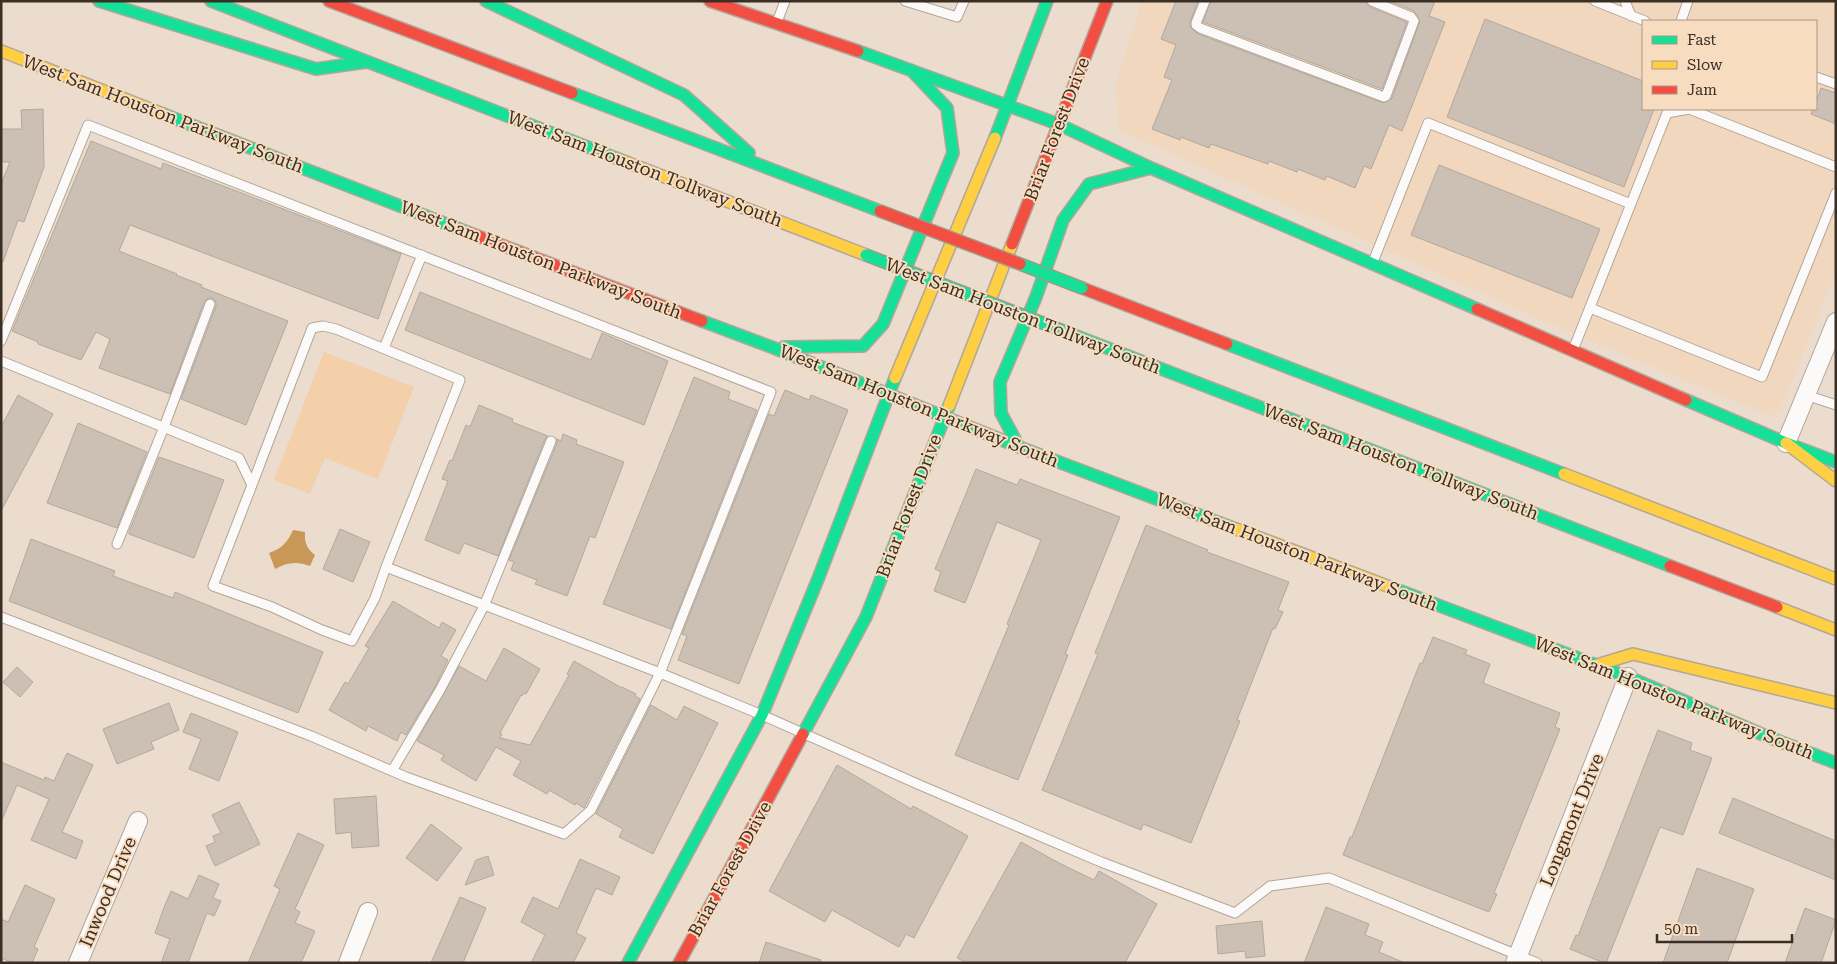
<svg xmlns="http://www.w3.org/2000/svg" width="1837" height="964" font-family="'Roboto Serif',serif">
<rect width="100%" height="100%" fill="#ebdccd"/>
<path fill="#f0d7bd" fill-rule="evenodd" d="M1142,1H1836V272L1781,408L1771,416L1562,329L1119,130L1116,83ZM1643,21H1816V109H1643Z"/>
<path fill="#f3cfaa" d="M324,352L414,387L378,479L325,458L310,494L274,480Z"/>
<path fill="#c99758" d="M293,530L305,532C304,542 307,549 315,555L310,566C297,561 287,562 275,569L269,553C281,549 288,542 293,530Z"/>
<path fill="#ccc0b5" stroke="#b3a89d" d="M1176,1H1198L1190,23L1191,28L1198,34L1384,103L1392,98L1420,21L1414,11L1389,1H1435L1429,16L1445,22L1402,131L1389,125L1371,169L1364,166L1355,188L1327,176L1325,180L1298,169L1297,172L1269,161L1268,164L1211,144L1209,148L1181,137L1180,140L1152,129L1172,80L1164,77L1176,45L1161,39Z
M1211,1H1366L1370,7L1407,22L1382,89L1203,22Z
M1485,19L1643,81V109H1654L1624,187L1447,117Z
M1821,88L1836,93V124L1811,114L1813,109H1816V102Z
M43,109L44,167L24,222L18,220L3,262L1,261V184L10,162H1V129H22L21,110Z
M91,141L161,169L163,163L401,254L378,319L130,225L119,251L177,274L176,275L202,285L201,287L288,321L246,425L181,399L216,306V302L213,298H208L204,302L170,394L99,368L110,339L96,332L81,360L38,344V342L12,331Z
M1439,165L1600,229L1572,298L1411,235Z
M420,292L591,360L602,333L668,361L644,425L405,330Z
M694,377L730,392L728,399L757,410L671,629L603,604Z
M785,390L809,400L811,395L848,410L739,684L678,660L687,636L682,634L769,414L774,416Z
M18,395L53,414L1,511V427Z
M479,405L513,419L512,422L548,436L545,439L498,556L464,543L459,554L425,540L448,481L442,479L450,460L452,461L466,425L470,427Z
M78,423L147,452L117,528L47,503Z
M563,434L577,440L576,444L624,462L595,538L590,536L567,596L535,584L537,580L511,570L514,562L509,560L557,443V439L561,441Z
M159,457L224,480L194,558L129,534V532Z
M976,469L1017,485L1020,479L1120,517L1065,654L1068,655L1018,780L955,755L1009,625L1007,624L1041,540L997,522L965,603L934,591L941,572L935,569Z
M1146,525L1208,550L1207,552L1289,582L1278,610L1283,612L1275,629L1273,628L1237,720L1240,721L1191,843L1143,824L1141,830L1042,790L1098,654L1095,653Z
M340,529L370,542L353,582L323,569Z
M31,539L115,571L113,576L173,598L175,592L323,652L298,713L9,601Z
M393,601L439,628L442,622L456,630L441,656L448,660L435,687L406,735L401,732L397,741L368,726L366,731L329,710L345,682L348,684L369,648L365,646Z
M1433,637L1467,650L1465,654L1490,664L1483,683L1560,713L1555,727L1560,729L1494,893L1497,894L1489,912L1343,855L1350,837H1352L1420,663L1422,664Z
M504,648L540,669L526,694L524,693L522,696L521,695L500,733L502,734L500,738L530,745L569,675L567,674L574,661L622,688V687L636,694L635,696L640,699L584,808L576,803L575,805L549,790L547,794L513,775L521,761L496,747L476,781L441,760L444,755L417,741L459,666L486,681Z
M17,667L33,682L20,697L3,682Z
M169,703L179,730L151,742L154,749L117,764L103,729Z
M651,705L677,720L684,706L718,723L653,854L619,837L623,829L596,814Z
M191,713L238,732L219,781L189,769L201,739L183,732Z
M1658,730L1692,743L1690,750L1712,758L1683,835L1660,827L1606,963H1604L1570,949L1576,935L1578,936Z
M67,753L93,765L62,832L83,841L76,859L31,840L49,799L17,785L1,822V762L44,780L45,777L54,781Z
M837,765L911,809L913,806L968,836L914,938L906,934L899,947L832,910L825,922L769,891Z
M376,796L379,846L352,848L351,832L336,834L334,799Z
M1733,798L1836,841V880L1719,833Z
M239,802L260,844L215,866L206,846L215,842L213,836L221,833L212,815Z
M431,824L462,848L437,881L406,858Z
M298,833L324,845L295,909L300,912L295,923L315,931L301,963H248L280,889L274,886Z
M1021,842L1059,863L1094,880L1099,871L1157,904L1125,963H967L957,958Z
M488,856L494,875L465,885L476,860Z
M580,859L620,877L612,895L596,888L576,933L586,938L573,963H531L545,935L521,922L533,897L558,909Z
M1697,868L1754,889L1727,963H1663Z
M199,875L219,884L213,898L221,901L214,916L207,913L188,963H161L170,939L155,933L163,910L171,891L188,899Z
M25,885L55,899L34,947L38,949L32,963H13L1,958V919L8,922Z
M460,897L486,908L463,963H431Z
M1326,907L1369,924L1365,935L1383,942L1379,952L1405,963H1304Z
M1805,908L1836,920L1821,963H1785Z
M1262,921L1265,956L1246,958L1245,951L1218,954L1216,926Z
M766,942L821,960L820,963H759Z"/>
<g fill="none" stroke-linecap="round" stroke-linejoin="round">
<defs>
<path id="lane" d="M905,1L957,17L964,1
M1205,1L1196,23V25L1200,28L1384,97L1386,96L1414,21L1411,17L1372,1
M1595,1L1645,21
M1625,1L1631,16
M1681,21L1688,1
M777,22L785,1
M1816,77L1836,84
M1373,262L1428,123L1631,204
M1590,308L1762,377L1836,193
M1,341L88,125L771,392L660,673L591,810L564,834L406,777L311,736L1,617
M384,348L422,255
M1573,350L1667,113L1689,109L1836,167
M1,361L239,458L252,485L213,586L272,607L322,630L352,641L375,598L386,567
M1806,395L1836,405
M252,485L312,328L323,326L336,329L460,380L386,567L660,673L762,715L922,786L1101,862L1235,913L1270,886L1329,878L1537,963
M117,544L164,427L210,304
M392,771L440,690L484,606L551,441"/>
<path id="street" d="M1786,443L1836,322
M78,963L138,821
M348,963L368,912
M1515,963L1628,677"/>
<path id="fast" d="M99,1L316,69L366,62
M211,1L626,162
M486,1L684,95L749,153
M858,51L1058,124L1151,168L1477,309
M572,93L880,211
M163,114L467,232
M995,138L1047,1
M702,321L774,348L1019,447L1236,529
M1066,332L1670,566
M1227,344L1564,474
M784,347L863,346L883,324L953,153L947,108L913,72
M1686,400L1786,443L1836,462
M1019,447L1001,413L1000,382L1036,297L1063,220L1089,184L1151,168
M1390,587L1628,677L1766,736L1836,763
M803,734L866,617L949,406
M628,963L762,715L818,579L895,378"/>
<path id="slow" d="M1,51L163,114
M626,162L866,255
M895,378L995,138
M949,406L1012,244
M1786,443L1836,481
M1564,474L1836,579
M1236,529L1390,587
M1777,607L1836,630
M1597,665L1633,654L1836,703"/>
<path id="jam" d="M329,1L572,93
M710,1L858,51
M467,232L702,321
M1012,244L1107,1
M1082,288L1227,344
M1477,309L1686,400
M1670,566L1777,607
M679,963L803,734"/>
</defs>
<use href="#lane" stroke="#b1a69a" stroke-width="11"/>
<use href="#street" stroke="#b1a69a" stroke-width="20"/>
<use href="#fast" stroke="#b1a69a" stroke-width="14"/>
<use href="#slow" stroke="#b1a69a" stroke-width="14"/>
<use href="#jam" stroke="#b1a69a" stroke-width="14"/>
<use href="#lane" stroke="#fcfaf8" stroke-width="9"/>
<use href="#street" stroke="#fcfaf8" stroke-width="18"/>
<use href="#fast" stroke="#16e098" stroke-width="11"/>
<use href="#slow" stroke="#ffcf43" stroke-width="11"/>
<use href="#jam" stroke="#f24e42" stroke-width="11"/>
<defs>
<path id="fast-bridge" d="M866,255L1066,332
M1020,264L1082,288"/>
<path id="jam-bridge" d="M880,211L1020,264"/>
</defs>
<use href="#fast-bridge" stroke="#a59685" stroke-width="14" stroke-linecap="butt"/>
<use href="#jam-bridge" stroke="#a59685" stroke-width="14" stroke-linecap="butt"/>
<use href="#fast-bridge" stroke="#16e098" stroke-width="11"/>
<use href="#jam-bridge" stroke="#f24e42" stroke-width="11"/>
</g>
<g text-anchor="middle" stroke-width="4" stroke-linejoin="round" paint-order="stroke">
<g font-size="18" fill="#3a2f24" stroke="#f8dcc0">
<text transform="translate(163 114) rotate(21)" y="6">West Sam Houston Parkway South</text>
<text transform="translate(1057 129) rotate(-69)" y="6">Briar Forest Drive</text>
<text transform="translate(645 169) rotate(21)" y="6">West Sam Houston Tollway South</text>
<text transform="translate(541 260) rotate(21)" y="6">West Sam Houston Parkway South</text>
<text transform="translate(1023 316) rotate(21)" y="6">West Sam Houston Tollway South</text>
<text transform="translate(919 406) rotate(22)" y="6">West Sam Houston Parkway South</text>
<text transform="translate(1401 462) rotate(21)" y="6">West Sam Houston Tollway South</text>
<text transform="translate(909 506) rotate(-69)" y="6">Briar Forest Drive</text>
<text transform="translate(1297 552) rotate(21)" y="6">West Sam Houston Parkway South</text>
<text transform="translate(1674 698) rotate(22)" y="6">West Sam Houston Parkway South</text>
<text transform="translate(1572 820) rotate(-68)" y="6">Longmont Drive</text>
<text transform="translate(730 869) rotate(-61)" y="6">Briar Forest Drive</text>
<text transform="translate(108 892) rotate(-67)" y="6">Inwood Drive</text>
</g>
</g>
<rect width="1837" height="964" fill="none" stroke="#3a2f24" stroke-width="5"/>
<rect x="1642" y="20" width="175" height="90" fill="#f8dcc0" stroke="#ac9782"/>
<rect x="1652" y="36" width="25" height="8" fill="#16e098" stroke="#ac9782"/>
<text x="1687" y="45" font-size="15" fill="#3a2f24">Fast</text>
<rect x="1652" y="61" width="25" height="8" fill="#ffcf43" stroke="#ac9782"/>
<text x="1687" y="70" font-size="15" fill="#3a2f24">Slow</text>
<rect x="1652" y="86" width="25" height="8" fill="#f24e42" stroke="#ac9782"/>
<text x="1687" y="95" font-size="15" fill="#3a2f24">Jam</text>
<path d="M1657 934v8h135v-8" fill="none" stroke="#3a2f24" stroke-width="2.5"/>
<text x="1664" y="934" font-size="15" fill="#3a2f24" stroke="#f8dcc0" stroke-width="4" paint-order="stroke">50 m</text>
</svg>
